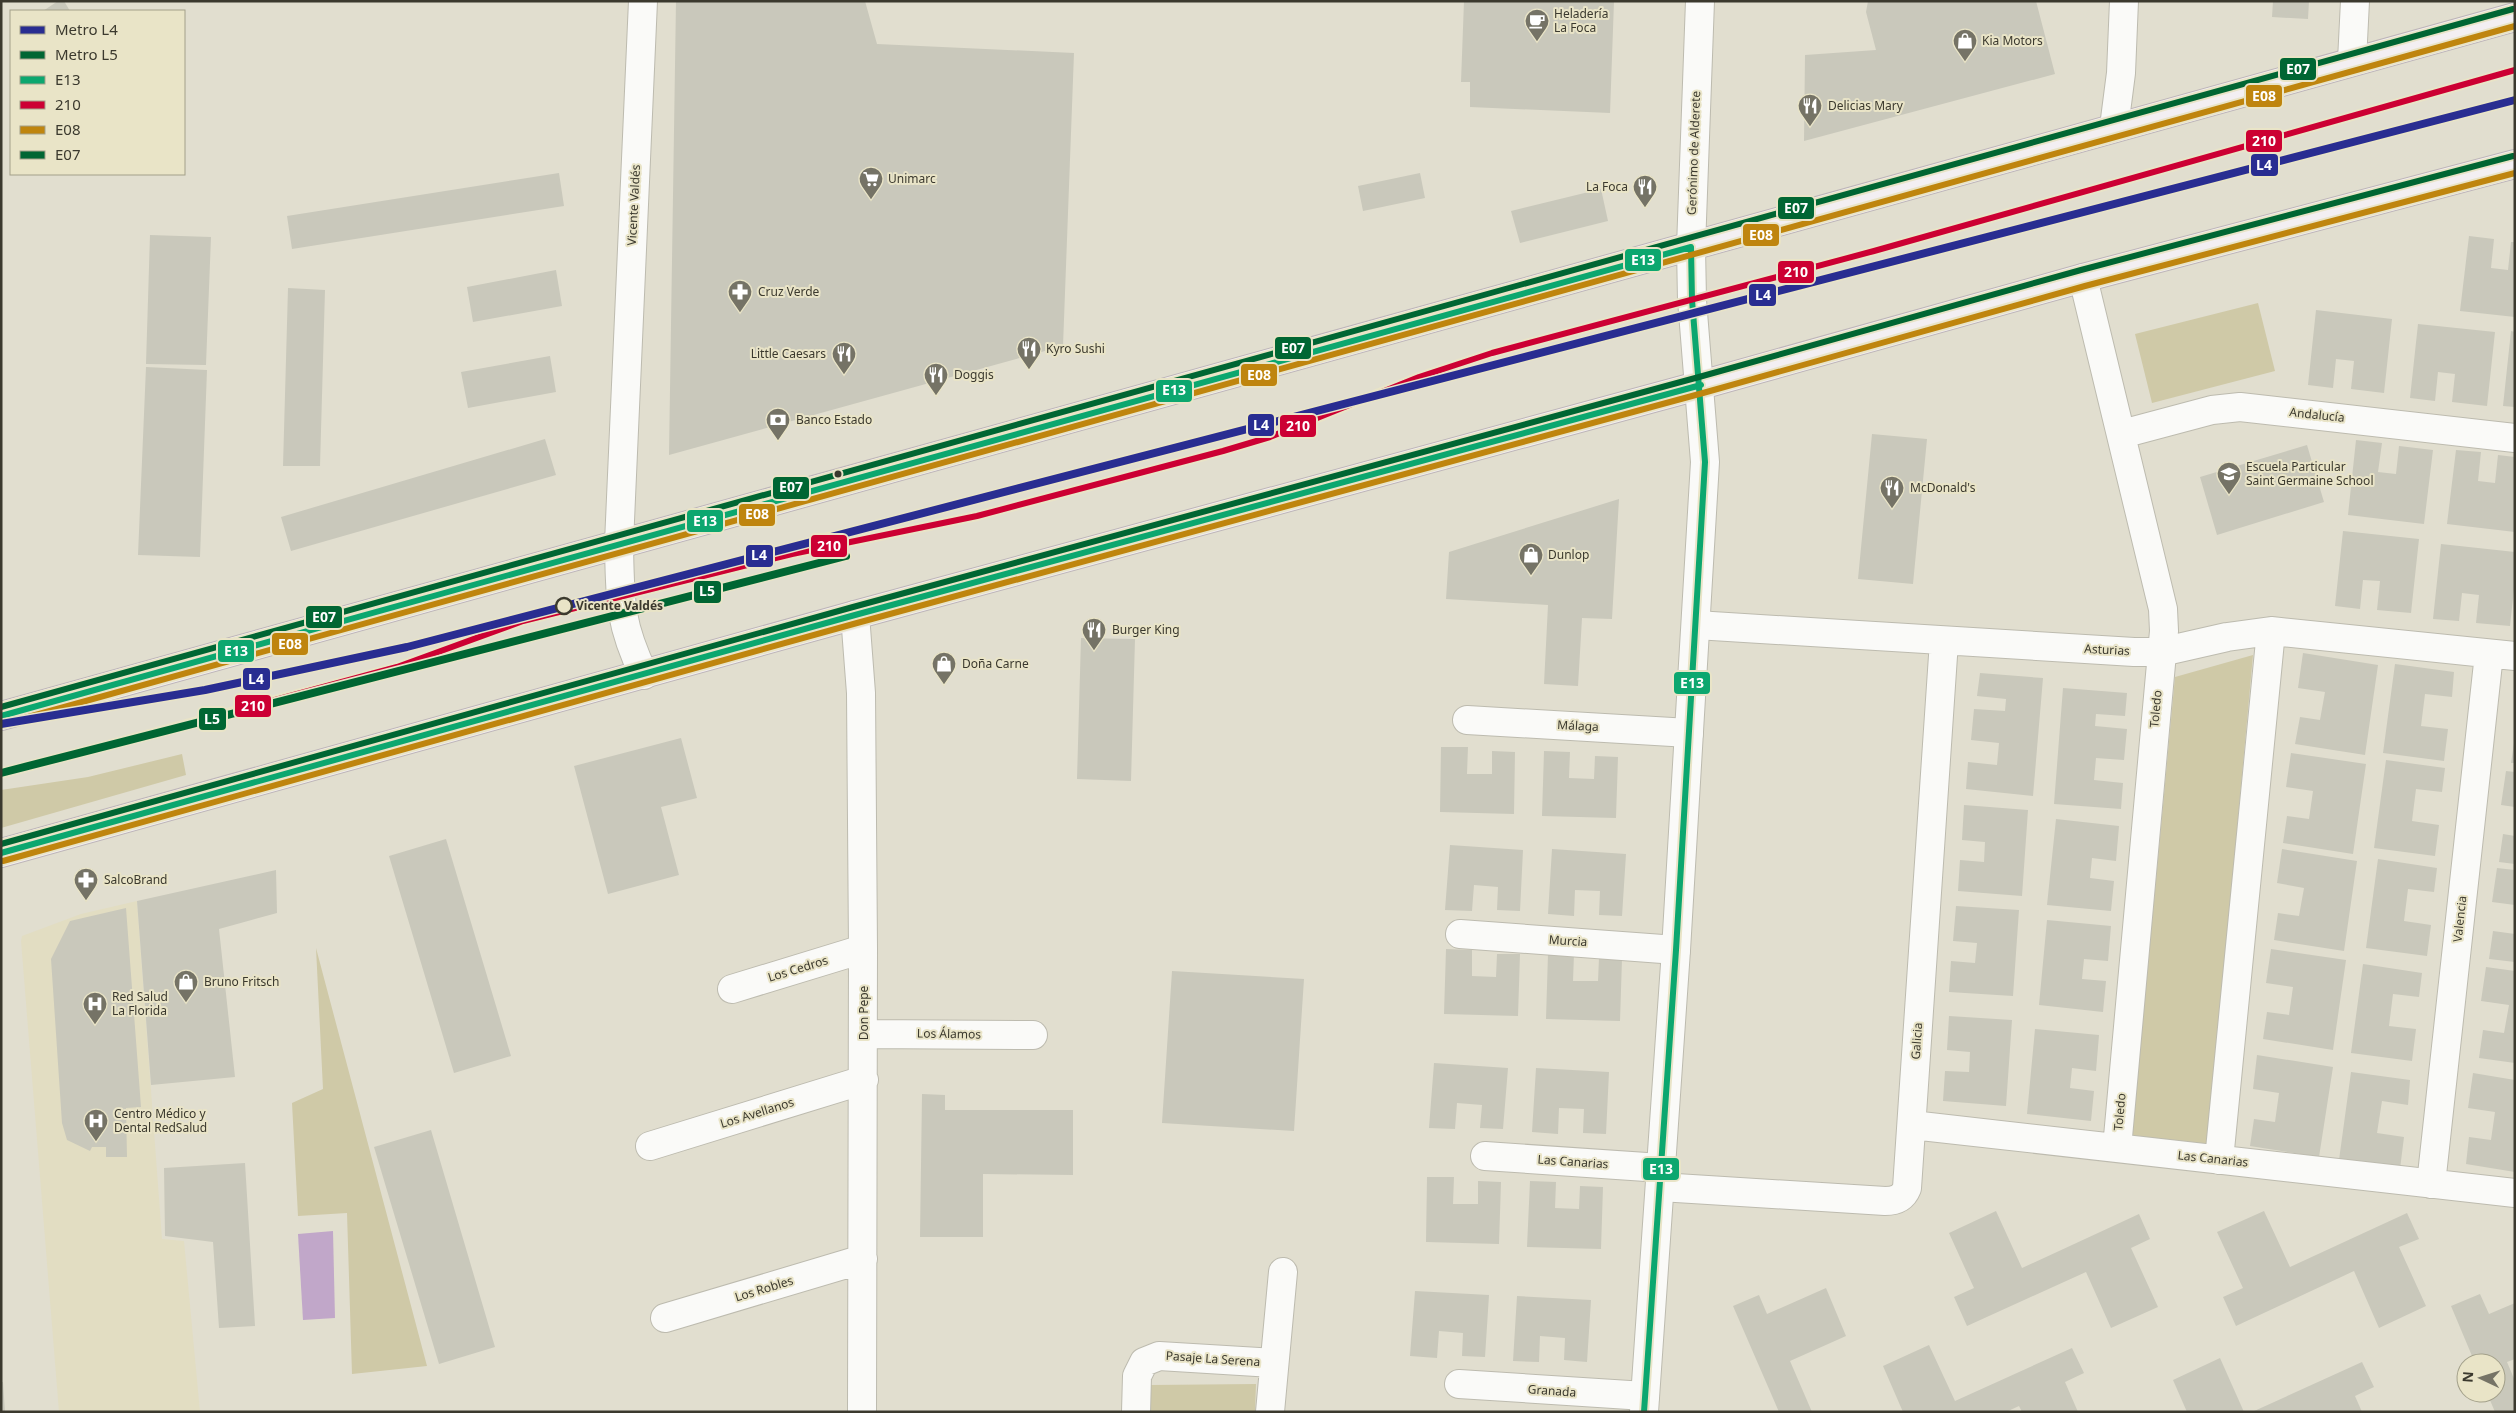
<svg xmlns="http://www.w3.org/2000/svg" width="2516" height="1413" font-family="'Noto Sans',sans-serif">
<rect width="100%" height="100%" fill="#e1decf"/>
<path fill="#e2ddc2" d="M137,901L162,1239L184,1241L200,1412H59L21,941L22,936L81,914Z"/>
<path fill="#cfc9a7" d="M2258,303L2275,371L2152,403L2135,334Z
M2253,655L2208,1147L2132,1137L2175,677Z
M182,754L186,775L1,828V790L88,777Z
M316,948L427,1366L352,1374L347,1213L298,1216L292,1103L323,1089Z
M1256,1384L1255,1412H1151V1385Z"/>
<path fill="#c1a7c9" d="M333,1231L335,1318L303,1320L298,1234Z"/>
<path fill="#c9c8bb" d="M58,1H64L70,11H43Z
M676,1H865L877,44L1074,53L1063,346L669,455Z
M1464,1H1614L1610,113L1470,107V82H1461Z
M1868,1H2036L2055,74L1804,141L1805,55L1876,50L1866,12Z
M2273,1H2309L2308,19L2272,17Z
M559,173L564,206L292,249L287,216Z
M1420,173L1425,198L1363,211L1358,186Z
M1601,189L1608,221L1520,243L1511,211Z
M150,235L211,237L206,365L146,364Z
M2469,236L2494,239L2491,268L2508,270L2511,242H2515V317L2460,311Z
M556,270L562,306L473,322L467,287Z
M288,288L325,290L320,466H283Z
M2316,310L2392,319L2384,393L2351,389L2354,361L2336,359L2333,388L2308,385Z
M2418,324L2495,332L2487,406L2452,402L2455,374L2438,372L2435,401L2410,398Z
M2511,331L2515,332V407L2503,406Z
M550,356L556,392L468,408L461,372Z
M146,367L207,370L200,557L138,555Z
M1872,434L1927,439L1913,584L1858,579Z
M545,439L556,475L291,551L281,517Z
M2356,440L2382,443L2378,472L2396,474L2399,446L2433,450L2424,524L2348,515Z
M2307,445L2324,502L2217,535L2200,477Z
M2456,450L2481,452L2478,481L2495,483L2498,455L2515,457V532L2447,524Z
M1619,499L1612,619L1582,618L1578,686L1544,684L1548,605L1446,599L1449,552Z
M2343,531L2419,539L2411,613L2377,610L2380,581L2363,580L2360,609L2335,606Z
M2441,544L2515,552V580L2510,626L2476,623L2479,595L2462,593L2459,621L2433,619Z
M1081,638L1135,639L1131,781L1077,779Z
M2303,653L2378,665L2365,755L2295,744L2300,717L2320,720L2325,692L2298,688Z
M2395,664L2454,672L2452,697L2425,694L2421,726L2448,729L2444,761L2383,753Z
M1980,673L2043,678L2033,796L1966,789L1968,762L1997,765L1999,743L1971,740L1974,709L2005,711L2006,699L1977,696Z
M2063,688L2127,693L2125,716L2096,714L2095,726L2127,729L2124,760L2096,758L2094,780L2123,783L2121,809L2054,804Z
M681,738L697,798L661,807L679,875L608,894L574,766Z
M2514,743H2515V763H2511Z
M1441,747H1468L1467,774H1492V751L1515,752L1514,814L1440,812Z
M1544,751L1570,752L1569,778L1594,779L1595,756L1618,757L1616,818L1542,816Z
M2291,753L2366,764L2353,854L2283,843L2287,816L2309,819L2313,791L2286,787Z
M2386,760L2445,768L2442,792L2416,789L2412,821L2439,825L2435,856L2374,848Z
M2506,771L2515,772V807L2501,805Z
M1964,805L2028,810L2022,896L1958,891L1960,860L1984,862L1985,842L1962,840Z
M2056,819L2119,826L2116,861L2092,858L2090,878L2114,881L2111,911L2047,905Z
M2503,834L2515,836V864L2499,862Z
M446,839L511,1056L454,1073L389,856Z
M1450,845L1523,850L1520,911L1497,910L1498,887L1474,885L1472,911L1445,910Z
M1552,849L1626,854L1622,916L1599,915L1600,891L1575,890L1574,916L1548,914Z
M2282,849L2357,861L2344,951L2274,940L2278,913L2299,916L2304,888L2277,883Z
M2378,859L2437,868L2434,892L2408,889L2404,921L2431,925L2427,956L2366,948Z
M2497,868L2515,870V905L2492,902Z
M276,870L277,913L219,929L235,1077L151,1085L137,901Z
M1956,906L2019,910L2013,996L1949,992L1951,961L1975,963L1977,943L1953,941Z
M126,908L141,1107L126,1108L127,1157H106V1147H92L90,1151L67,1140L62,1123L51,959L70,921Z
M2047,920L2111,926L2108,961L2084,959L2082,979L2106,981L2103,1012L2039,1005Z
M2493,931L2515,934V962L2489,959Z
M1446,949L1472,950V976L1496,977L1497,954H1520L1518,1016L1444,1014Z
M2271,949L2346,960L2333,1050L2263,1039L2267,1012L2289,1015L2293,987L2266,983Z
M1548,954H1574L1573,981H1598L1599,958L1622,959L1620,1021L1546,1019Z
M2363,964L2422,973L2419,997L2393,994L2389,1026L2416,1029L2412,1061L2351,1053Z
M2486,967L2515,971V1063L2479,1058L2483,1030L2504,1033L2509,1005L2481,1001Z
M1172,971L1304,979L1294,1131L1162,1123Z
M1949,1016L2012,1020L2006,1106L1943,1101L1945,1071L1969,1072L1970,1052L1947,1050Z
M2035,1029L2099,1035L2096,1071L2072,1068L2070,1088L2094,1091L2091,1121L2027,1114Z
M2257,1055L2333,1067L2319,1157L2250,1146L2254,1119L2275,1122L2279,1093L2253,1089Z
M1434,1063L1508,1068L1503,1129L1480,1128L1482,1105L1457,1103L1455,1129L1429,1128Z
M1536,1068L1609,1072L1606,1134L1583,1133L1584,1109L1559,1108L1558,1134L1532,1132Z
M2351,1072L2410,1080L2408,1105L2382,1101L2377,1133L2404,1137L2400,1169L2339,1160Z
M2473,1073L2515,1080V1172L2466,1164L2469,1137L2491,1140L2495,1112L2468,1108Z
M922,1094L945,1095V1110H1073V1175L983,1174V1237H920Z
M431,1130L495,1347L439,1364L374,1147Z
M245,1163L255,1326L219,1328L213,1242L165,1236L164,1168Z
M1427,1177H1454L1453,1204H1478V1181L1501,1182L1499,1244L1426,1242Z
M1530,1181L1556,1182L1555,1208L1579,1209L1580,1186L1603,1187L1601,1249L1527,1247Z
M1996,1211L2022,1268L2139,1214L2150,1239L2131,1248L2158,1307L2111,1328L2086,1272L1967,1326L1954,1297L1974,1288L1949,1233Z
M2264,1211L2290,1267L2407,1213L2419,1239L2399,1247L2426,1306L2379,1328L2354,1271L2236,1326L2223,1297L2243,1288L2217,1232Z
M1826,1288L1846,1336L1790,1361L1812,1412H1779L1733,1306L1759,1295L1767,1314Z
M1415,1291L1489,1295L1485,1357L1462,1356L1463,1333L1439,1331L1437,1358L1410,1356Z
M2480,1294L2489,1314L2515,1303V1359L2507,1362L2515,1381V1412H2495L2487,1393H2496V1363H2475L2451,1306Z
M1517,1296L1591,1300L1587,1362L1564,1360L1565,1338L1540,1336L1539,1362L1513,1361Z
M1929,1345L1955,1401L2072,1348L2084,1373L2065,1382L2078,1412H2022L2019,1406L2006,1412H1903L1883,1366Z
M2220,1358L2244,1412H2187L2173,1380Z
M2362,1362L2374,1387L2355,1396L2362,1412H2252Z
M1,1382H3L5,1412H1Z"/>
<g fill="none" stroke-linecap="round" stroke-linejoin="round">
<defs>
<path id="street" d="M2352,61L2355,1
M2114,127L2121,73L2124,1
M2083,278L2163,609L2164,631L2117,1148
M2122,434L2212,410L2240,407L2515,438
M855,615L861,693L863,949L862,1412
M1696,625L2134,652H2161L2227,637L2271,631L2515,656
M1467,720L1689,733
M1460,934L1676,950
M732,989L863,949
M864,1034L1033,1035
M1912,1125L2515,1193
M650,1146L864,1080
M1485,1156L1661,1168
M2219,1160L2271,631
M2431,1184L2489,654
M1660,1187L1885,1201C1896,1201 1903,1198 1907,1188L1944,641
M665,1318L863,1259
M1459,1384L1645,1396
M1136,1412L1137,1376L1144,1362L1159,1356L1274,1363
M1270,1412L1283,1272"/>
<path id="secondary" d="M643,1L619,543C620,600 619,623 644,675
M1644,1412L1676,950L1705,462L1692,300L1691,247L1700,1"/>
<path id="primary" d="M1,716L2515,17
M1,853L855,615L1701,385L2083,278L2515,164"/>
</defs>
<use href="#street" stroke="#bdbbaf" stroke-width="30"/>
<use href="#secondary" stroke="#bdbbaf" stroke-width="30"/>
<use href="#primary" stroke="#bdb5b8" stroke-width="30"/>
<use href="#street" stroke="#fafaf8" stroke-width="28"/>
<use href="#secondary" stroke="#fafaf8" stroke-width="28"/>
<use href="#primary" stroke="#f3eff2" stroke-width="28"/>
<defs>
<path id="bus-1" d="M1,716L1691,247L1692,300L1705,462L1676,950L1644,1412
M1,853L855,615L1701,385"/>
<path id="bus-2" d="M1,774L397,667L523,621L792,554L977,516L1223,451L1270,437L1419,377L1492,353L1874,251L2515,70"/>
<path id="bus-3" d="M3,724L2515,26
M3,861L857,623L1703,393L2085,286L2515,173"/>
<path id="bus-4" d="M1,707L2513,9
M1,844L853,607L1699,377L2081,270L2513,156"/>
</defs>
<use href="#bus-1" stroke="#e9e4c7" stroke-width="10"/>
<use href="#bus-2" stroke="#e9e4c7" stroke-width="10"/>
<use href="#bus-3" stroke="#e9e4c7" stroke-width="10"/>
<use href="#bus-4" stroke="#e9e4c7" stroke-width="10"/>
<use href="#bus-1" stroke="#0ca76f" stroke-width="6"/>
<use href="#bus-2" stroke="#c03" stroke-width="6"/>
<use href="#bus-3" stroke="#bf850e" stroke-width="6"/>
<use href="#bus-4" stroke="#063" stroke-width="6"/>
<defs>
<path id="metro-1" d="M1,724L205,690L407,647L2515,100"/>
<path id="metro-2" d="M1,773L846,556"/>
</defs>
<use href="#metro-1" stroke="#e9e4c7" stroke-width="11"/>
<use href="#metro-2" stroke="#e9e4c7" stroke-width="11"/>
<use href="#metro-1" stroke="#292d91" stroke-width="8"/>
<use href="#metro-2" stroke="#063" stroke-width="8"/>
</g>
<defs>
<symbol id="cafe-pin" viewBox="-11 -11 22 30"><path d="M0 17L-7.5 6A9.5 9.5 0 1 1 7.5 6Z" fill="#757366" stroke="#e9e4c7"/><path d="M-5.5-4.5H6V0H3Q3 3.5 0 3.5H-2.5Q-5.5 3.5-5.5 0ZM3-3.2v2h1.7v-2ZM-6 4.5H4V6H-6Z" fill="#fff"/></symbol>
<symbol id="shop-pin" viewBox="-11 -11 22 30"><path d="M0 17L-7.5 6A9.5 9.5 0 1 1 7.5 6Z" fill="#757366" stroke="#e9e4c7"/><path d="M-5-2.5h2.3a2.7 3.5 0 0 1 5.4 0H5L5.5 6h-11ZM-1.5-2.5h3a1.5 2.3 0 0 0-3 0Z" fill="#fff"/></symbol>
<symbol id="restaurant-pin" viewBox="-11 -11 22 30"><path d="M0 17L-7.5 6A9.5 9.5 0 1 1 7.5 6Z" fill="#757366" stroke="#e9e4c7"/><path d="M-5-6h1v4h1v-4h1v4h1v-4h1v5L-1.5 .5V6h-2V.5L-5-1ZM5-6V6H3V1.5H1.5Q1.5-4 5-6Z" fill="#fff"/></symbol>
<symbol id="supermarket-pin" viewBox="-11 -11 22 30"><path d="M0 17L-7.5 6A9.5 9.5 0 1 1 7.5 6Z" fill="#757366" stroke="#e9e4c7"/><path d="M-6-5.5h2.5l.6 2H6L4.5 2H-2.5L-4.4-4H-6ZM-1.5 3.2a1.3 1.3 0 1 0 .1 0ZM3 3.2a1.3 1.3 0 1 0 .1 0Z" fill="#fff"/></symbol>
<symbol id="pharmacy-pin" viewBox="-11 -11 22 30"><path d="M0 17L-7.5 6A9.5 9.5 0 1 1 7.5 6Z" fill="#757366" stroke="#e9e4c7"/><path d="M-2-6h4v4h4v4h-4v4h-4v-4h-4v-4h4Z" fill="#fff"/></symbol>
<symbol id="bank-pin" viewBox="-11 -11 22 30"><path d="M0 17L-7.5 6A9.5 9.5 0 1 1 7.5 6Z" fill="#757366" stroke="#e9e4c7"/><path d="M-6-4H6V4H-6ZM0-2.3a2.3 2.3 0 1 0 0 4.6a2.3 2.3 0 1 0 0-4.6Z" fill="#fff"/></symbol>
<symbol id="school-pin" viewBox="-11 -11 22 30"><path d="M0 17L-7.5 6A9.5 9.5 0 1 1 7.5 6Z" fill="#757366" stroke="#e9e4c7"/><path d="M0-5L7-2L0 1L-7-2ZM-4 1L0 2.5L4 1V4Q0 6-4 4Z" fill="#fff"/></symbol>
<symbol id="hospital-pin" viewBox="-11 -11 22 30"><path d="M0 17L-7.5 6A9.5 9.5 0 1 1 7.5 6Z" fill="#757366" stroke="#e9e4c7"/><path d="M-5-5h3v3.5h4V-5h3V5h-3V1.5h-4V5h-3Z" fill="#fff"/></symbol>
</defs>
<g fill-rule="evenodd">
<use href="#cafe-pin" x="1523" y="7" width="28" height="38"/>
<use href="#shop-pin" x="1951" y="27" width="28" height="38"/>
<use href="#restaurant-pin" x="1796" y="92" width="28" height="38"/>
<use href="#supermarket-pin" x="857" y="165" width="28" height="38"/>
<use href="#restaurant-pin" x="1631" y="173" width="28" height="38"/>
<use href="#pharmacy-pin" x="726" y="278" width="28" height="38"/>
<use href="#restaurant-pin" x="1015" y="335" width="28" height="38"/>
<use href="#restaurant-pin" x="830" y="340" width="28" height="38"/>
<use href="#restaurant-pin" x="922" y="361" width="28" height="38"/>
<use href="#bank-pin" x="764" y="406" width="28" height="38"/>
<use href="#school-pin" x="2215" y="460" width="28" height="38"/>
<use href="#restaurant-pin" x="1878" y="474" width="28" height="38"/>
<use href="#shop-pin" x="1517" y="541" width="28" height="38"/>
<use href="#restaurant-pin" x="1080" y="616" width="28" height="38"/>
<use href="#shop-pin" x="930" y="650" width="28" height="38"/>
<use href="#pharmacy-pin" x="72" y="866" width="28" height="38"/>
<use href="#shop-pin" x="172" y="968" width="28" height="38"/>
<use href="#hospital-pin" x="81" y="990" width="28" height="38"/>
<use href="#hospital-pin" x="82" y="1107" width="28" height="38"/>
</g>
<circle fill="#3b392e" stroke="#e9e4c7" stroke-width="2" cx="838" cy="474" r="4.5"/>
<circle fill="#e9e4c7" stroke="#3b392e" stroke-width="2.5" cx="564" cy="606" r="8"/>
<g text-anchor="middle" stroke-width="4" stroke-linejoin="round" paint-order="stroke">
<g font-size="12" fill="#3b392e" stroke="#e9e4c7" text-anchor="start">
<text x="1554" y="18">Heladería<tspan x="1554" dy="14">La Foca</tspan></text>
<text x="1982" y="45">Kia Motors</text>
<text x="1828" y="110">Delicias Mary</text>
<text x="888" y="183">Unimarc</text>
<text x="1628" y="191" text-anchor="end">La Foca</text>
<text x="758" y="296">Cruz Verde</text>
<text x="1046" y="353">Kyro Sushi</text>
<text x="826" y="358" text-anchor="end">Little Caesars</text>
<text x="954" y="379">Doggis</text>
<text x="796" y="424">Banco Estado</text>
<text x="2246" y="471">Escuela Particular<tspan x="2246" dy="14">Saint Germaine School</tspan></text>
<text x="1910" y="492">McDonald's</text>
<text x="1548" y="559">Dunlop</text>
<text x="1112" y="634">Burger King</text>
<text x="962" y="668">Doña Carne</text>
<text x="104" y="884">SalcoBrand</text>
<text x="204" y="986">Bruno Fritsch</text>
<text x="112" y="1001">Red Salud<tspan x="112" dy="14">La Florida</tspan></text>
<text x="114" y="1118">Centro Médico y<tspan x="114" dy="14">Dental RedSalud</tspan></text>
</g>
<g font-size="12" fill="#3b392e" stroke="#e9e4c7">
<text transform="translate(1694 153) rotate(-88)" y="4">Gerónimo de Alderete</text>
<text transform="translate(634 205) rotate(-87)" y="4">Vicente Valdés</text>
<text transform="translate(2317 415) rotate(6)" y="4">Andalucía</text>
<text transform="translate(2107 650) rotate(3)" y="4">Asturias</text>
<text transform="translate(2156 709) rotate(-85)" y="4">Toledo</text>
<text transform="translate(1578 726) rotate(3)" y="4">Málaga</text>
<text transform="translate(2460 919) rotate(-84)" y="4">Valencia</text>
<text transform="translate(1568 941) rotate(4)" y="4">Murcia</text>
<text transform="translate(798 969) rotate(-17)" y="4">Los Cedros</text>
<text transform="translate(864 1013) rotate(-90)" y="4">Don Pepe</text>
<text transform="translate(949 1034) rotate(1)" y="4">Los Álamos</text>
<text transform="translate(1917 1041) rotate(-86)" y="4">Galicia</text>
<text transform="translate(2120 1112) rotate(-85)" y="4">Toledo</text>
<text transform="translate(757 1113) rotate(-17)" y="4">Los Avellanos</text>
<text transform="translate(2213 1159) rotate(6)" y="4">Las Canarias</text>
<text transform="translate(1573 1162) rotate(4)" y="4">Las Canarias</text>
<text transform="translate(764 1289) rotate(-17)" y="4">Los Robles</text>
<text transform="translate(1213 1359) rotate(4)" y="4">Pasaje La Serena</text>
<text transform="translate(1552 1391) rotate(4)" y="4">Granada</text>
</g>
<g font-size="12" font-weight="bold" fill="#3b392e" stroke="#e9e4c7" text-anchor="start">
<text x="576" y="610">Vicente Valdés</text>
</g>
</g>
<g stroke="#e9e4c7" stroke-width="2">
<rect x="2279" y="57" width="38" height="24" rx="5" fill="#063"/>
<rect x="2245" y="84" width="38" height="24" rx="5" fill="#bf850e"/>
<rect x="2245" y="129" width="38" height="24" rx="5" fill="#c03"/>
<rect x="2250" y="153" width="29" height="24" rx="5" fill="#292d91"/>
<rect x="1777" y="196" width="38" height="24" rx="5" fill="#063"/>
<rect x="1742" y="223" width="38" height="24" rx="5" fill="#bf850e"/>
<rect x="1624" y="248" width="38" height="24" rx="5" fill="#0ca76f"/>
<rect x="1777" y="260" width="38" height="24" rx="5" fill="#c03"/>
<rect x="1748" y="283" width="29" height="24" rx="5" fill="#292d91"/>
<rect x="1274" y="336" width="38" height="24" rx="5" fill="#063"/>
<rect x="1240" y="363" width="38" height="24" rx="5" fill="#bf850e"/>
<rect x="1155" y="379" width="38" height="24" rx="5" fill="#0ca76f"/>
<rect x="1247" y="413" width="28" height="24" rx="5" fill="#292d91"/>
<rect x="1279" y="414" width="38" height="24" rx="5" fill="#c03"/>
<rect x="772" y="476" width="38" height="24" rx="5" fill="#063"/>
<rect x="738" y="503" width="38" height="24" rx="5" fill="#bf850e"/>
<rect x="686" y="509" width="38" height="24" rx="5" fill="#0ca76f"/>
<rect x="810" y="534" width="38" height="24" rx="5" fill="#c03"/>
<rect x="745" y="544" width="29" height="24" rx="5" fill="#292d91"/>
<rect x="693" y="580" width="29" height="24" rx="5" fill="#063"/>
<rect x="305" y="605" width="38" height="24" rx="5" fill="#063"/>
<rect x="271" y="632" width="38" height="24" rx="5" fill="#bf850e"/>
<rect x="217" y="639" width="38" height="24" rx="5" fill="#0ca76f"/>
<rect x="242" y="667" width="29" height="24" rx="5" fill="#292d91"/>
<rect x="1673" y="671" width="38" height="24" rx="5" fill="#0ca76f"/>
<rect x="234" y="694" width="38" height="24" rx="5" fill="#c03"/>
<rect x="198" y="707" width="29" height="24" rx="5" fill="#063"/>
<rect x="1642" y="1157" width="38" height="24" rx="5" fill="#0ca76f"/>
</g>
<g font-size="14" text-anchor="middle" font-weight="bold" fill="#fff">
<text x="2298" y="74">E07</text>
<text x="2264" y="101">E08</text>
<text x="2264" y="146">210</text>
<text x="2264" y="170">L4</text>
<text x="1796" y="213">E07</text>
<text x="1761" y="240">E08</text>
<text x="1643" y="265">E13</text>
<text x="1796" y="277">210</text>
<text x="1763" y="300">L4</text>
<text x="1293" y="353">E07</text>
<text x="1259" y="380">E08</text>
<text x="1174" y="395">E13</text>
<text x="1261" y="430">L4</text>
<text x="1298" y="431">210</text>
<text x="791" y="492">E07</text>
<text x="757" y="519">E08</text>
<text x="705" y="526">E13</text>
<text x="829" y="551">210</text>
<text x="759" y="560">L4</text>
<text x="707" y="596">L5</text>
<text x="324" y="622">E07</text>
<text x="290" y="649">E08</text>
<text x="236" y="656">E13</text>
<text x="256" y="684">L4</text>
<text x="1692" y="688">E13</text>
<text x="253" y="711">210</text>
<text x="212" y="724">L5</text>
<text x="1661" y="1174">E13</text>
</g>
<rect width="2516" height="1413" fill="none" stroke="#3b392e" stroke-width="5"/>
<rect x="10" y="10" width="175" height="165" fill="#e9e4c7" stroke="#a3a08a"/>
<rect x="20" y="26" width="25" height="8" fill="#292d91" stroke="#a3a08a"/>
<text x="55" y="35" font-size="15" fill="#3b392e">Metro L4</text>
<rect x="20" y="51" width="25" height="8" fill="#006633" stroke="#a3a08a"/>
<text x="55" y="60" font-size="15" fill="#3b392e">Metro L5</text>
<rect x="20" y="76" width="25" height="8" fill="#0ca76f" stroke="#a3a08a"/>
<text x="55" y="85" font-size="15" fill="#3b392e">E13</text>
<rect x="20" y="101" width="25" height="8" fill="#cc0033" stroke="#a3a08a"/>
<text x="55" y="110" font-size="15" fill="#3b392e">210</text>
<rect x="20" y="126" width="25" height="8" fill="#bf850e" stroke="#a3a08a"/>
<text x="55" y="135" font-size="15" fill="#3b392e">E08</text>
<rect x="20" y="151" width="25" height="8" fill="#006633" stroke="#a3a08a"/>
<text x="55" y="160" font-size="15" fill="#3b392e">E07</text>
<g transform="translate(2481 1378) rotate(274)"><circle r="24" fill="#e9e4c7" stroke="#a3a08a"/>
<path d="M0-4L9 19L0 12L-9 19Z" fill="#757366"/>
<text y="-8" font-size="14" font-weight="bold" text-anchor="middle" fill="#3b392e">N</text>
</g>
</svg>
